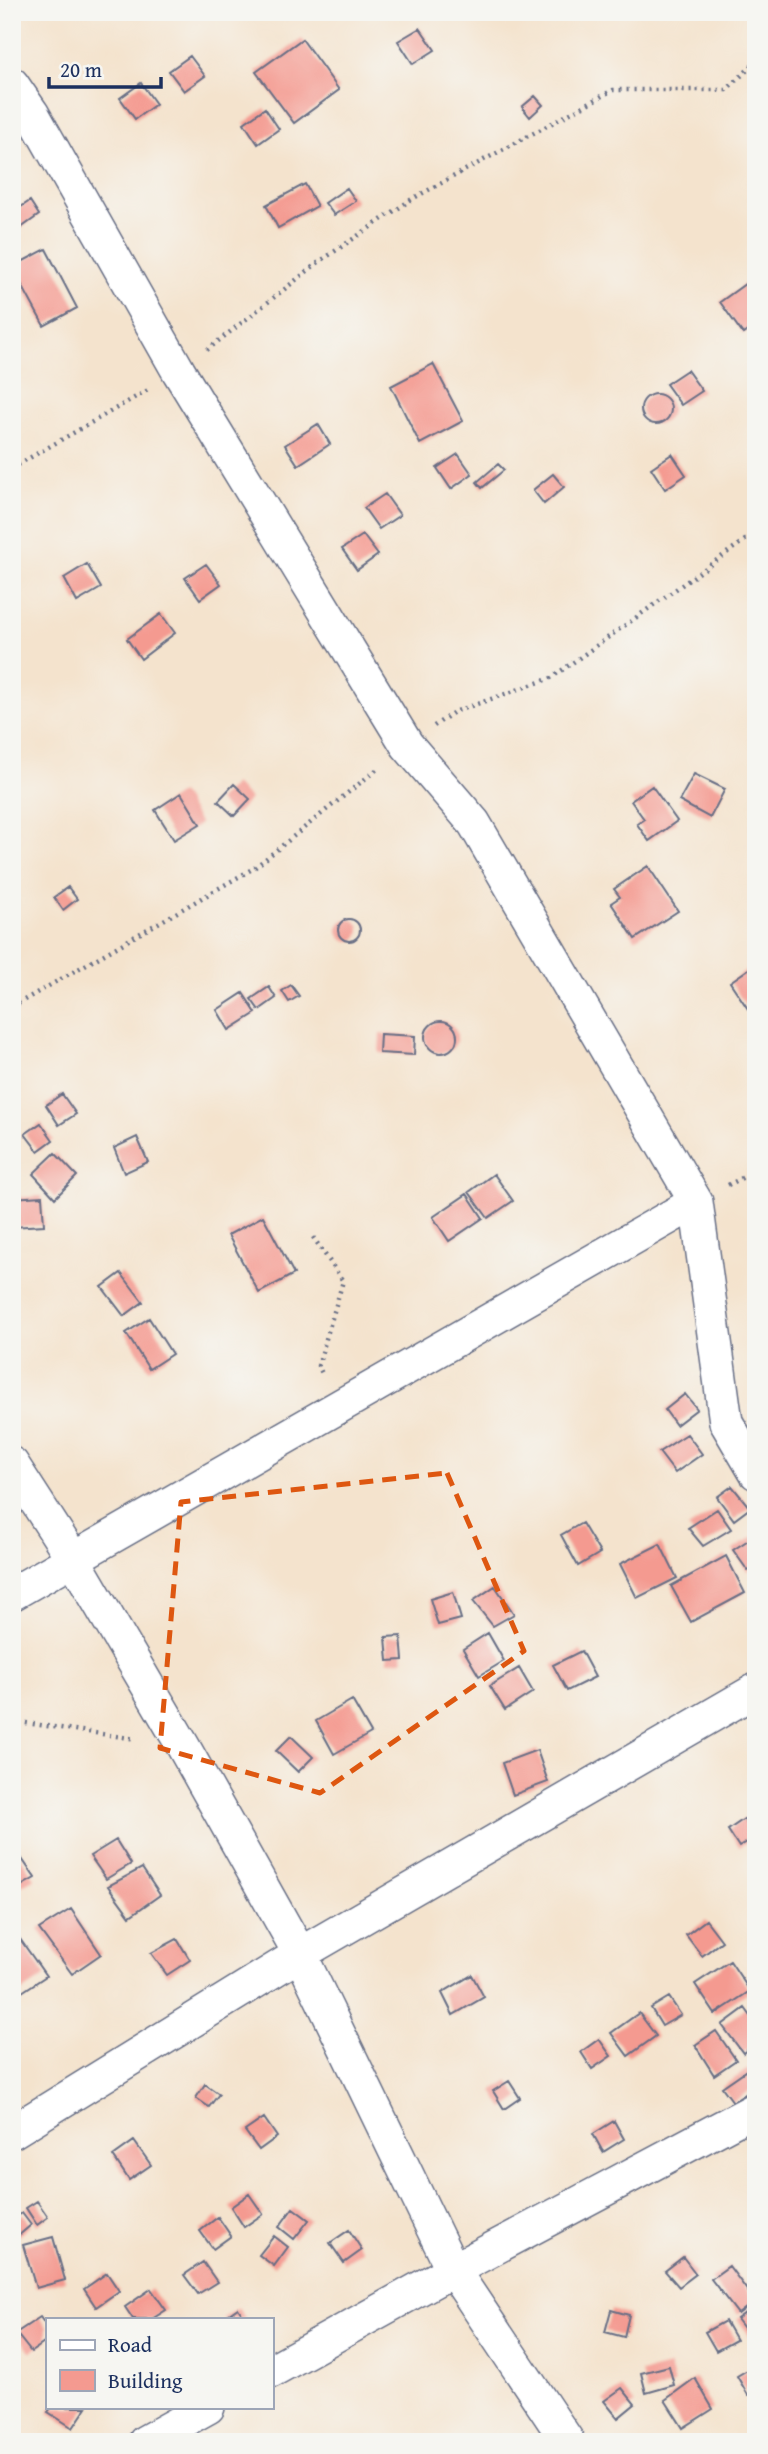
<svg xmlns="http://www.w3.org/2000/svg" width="768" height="2454" font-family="'Gentium Book Plus',serif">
<rect width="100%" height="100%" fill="#f6f6f2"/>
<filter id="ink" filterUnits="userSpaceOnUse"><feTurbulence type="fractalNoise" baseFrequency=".0143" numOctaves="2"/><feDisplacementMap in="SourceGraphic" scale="14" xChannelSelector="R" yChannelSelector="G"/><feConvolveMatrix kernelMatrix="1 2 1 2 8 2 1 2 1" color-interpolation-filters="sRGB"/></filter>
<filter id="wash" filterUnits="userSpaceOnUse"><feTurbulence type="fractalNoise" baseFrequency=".00686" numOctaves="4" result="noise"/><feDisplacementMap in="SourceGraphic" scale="28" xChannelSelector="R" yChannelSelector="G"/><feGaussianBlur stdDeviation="1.57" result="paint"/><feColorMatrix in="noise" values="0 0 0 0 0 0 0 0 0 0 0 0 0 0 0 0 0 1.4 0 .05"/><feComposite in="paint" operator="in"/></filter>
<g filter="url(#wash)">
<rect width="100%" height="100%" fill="#f4e3cd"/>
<g id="blocks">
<path fill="#f49a90" d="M420,28L435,50L413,64L398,41Z
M302,39L339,90L294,123L256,72Z
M190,56L205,76L184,91L169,71Z
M141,83L156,104L135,119L120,98Z
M535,96L543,105L530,117L522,107Z
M265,108L279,129L258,144L244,123Z
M305,184L317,206L278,228L266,205Z
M347,188L356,201L334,215L325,203Z
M30,201L39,215L18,230L12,222V213Z
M46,249L77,308L44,326L12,267Z
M756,276V325L743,334L720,302Z
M433,364L463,421L420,444L391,386Z
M687,370L702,391L681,405L666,384Z
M641 409a15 15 0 1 1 30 0a15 15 0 1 1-30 0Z
M318,424L330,444L298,465L285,445Z
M458,454L472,474L451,489L437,468Z
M672,454L686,475L665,489L651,468Z
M498,464L504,470L482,488L477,482Z
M553,474L564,487L544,504L533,490Z
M385,494L400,515L379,529L364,508Z
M363,535L378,555L357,570L342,549Z
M87,564L101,588L77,602L64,578Z
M206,564L221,584L200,599L185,578Z
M161,614L175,633L141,659L127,639Z
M694,774L725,789L710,818L679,801Z
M234,784L250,799L234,816L218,801Z
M652,786L677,821L649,841L637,824L644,819L631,801Z
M181,793L200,824L174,840L155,810Z
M648,866L678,911L635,939L611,903L620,897L614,889Z
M68,887L77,899L63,910L54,897Z
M338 930a11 11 0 1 1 22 0a11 11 0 1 1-22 0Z
M756,964V1003L748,1009L730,982Z
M291,985L299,996L289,1002L282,991Z
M269,987L276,998L259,1010L251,999Z
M243,993L256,1013L229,1030L217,1010Z
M425 1037a16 16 0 1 1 32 0a16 16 0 1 1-32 0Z
M380,1034L415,1036L414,1055L379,1053Z
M62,1094L76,1114L59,1125L46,1105Z
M41,1123L53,1140L38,1151L25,1134Z
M137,1137L148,1162L124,1173L114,1148Z
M55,1153L77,1176L55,1198L33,1174Z
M494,1174L513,1201L488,1218L469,1192Z
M467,1194L483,1218L449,1241L433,1217Z
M42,1196L44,1225L12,1227V1198Z
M263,1216L294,1274L259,1293L228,1235Z
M121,1273L143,1302L124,1316L102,1287Z
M149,1318L172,1354L149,1369L126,1333Z
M685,1394L697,1409L676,1425L665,1410Z
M687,1434L702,1454L675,1473L659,1452Z
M732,1486L750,1508L734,1520L717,1497Z
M717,1509L731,1529L703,1546L688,1528Z
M582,1523L600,1553L578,1566L561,1535Z
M756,1535V1566L748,1571L733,1550Z
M660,1544L677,1578L637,1598L620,1564Z
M726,1556L745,1593L691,1622L671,1586Z
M495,1586L514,1614L493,1626L473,1601Z
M453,1592L461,1619L438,1625L430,1599Z
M488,1633L504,1661L479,1676L463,1649Z
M401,1636L403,1660L388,1661L386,1637Z
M581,1651L595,1677L567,1691L553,1665Z
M519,1668L533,1692L505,1710L490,1686Z
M352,1700L371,1733L334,1754L316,1721Z
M291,1736L313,1757L298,1772L276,1751Z
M537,1750L548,1782L513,1795L502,1763Z
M744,1819L755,1837L739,1847L728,1830Z
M116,1840L131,1864L106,1879L90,1856Z
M18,1853L35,1878L12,1891V1857Z
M142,1868L160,1895L130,1916L108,1886Z
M71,1909L101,1954L72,1974L39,1929Z
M706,1920L722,1941L702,1956L686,1935Z
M20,1939L46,1976L19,1994L12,1984V1944Z
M177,1939L190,1960L167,1975L151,1953Z
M730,1961L750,1991L715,2014L695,1984Z
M472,1975L484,1997L453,2015L442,1993Z
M669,1997L681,2015L662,2026L651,2008Z
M745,2008L756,2023V2043L743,2053L722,2025Z
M639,2013L656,2036L628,2056L611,2033Z
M716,2031L736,2060L714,2075L695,2045Z
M599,2039L611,2056L592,2069L581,2052Z
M748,2069L756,2081V2087L733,2102L722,2087Z
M509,2081L520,2098L504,2109L493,2091Z
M205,2084L219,2094L209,2107L196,2098Z
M264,2118L277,2137L259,2150L245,2131Z
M614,2121L624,2139L603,2152L593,2134Z
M134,2141L151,2165L129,2180L113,2156Z
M249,2194L263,2214L244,2227L231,2207Z
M37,2201L48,2217L37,2225L26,2208Z
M293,2208L309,2220L294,2239L279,2227Z
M22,2213L31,2225L18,2236L12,2229V2220Z
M218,2217L231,2236L213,2249L200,2231Z
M349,2230L362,2250L344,2263L330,2243Z
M274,2236L288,2247L274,2266L259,2255Z
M53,2237L65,2280L36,2288L23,2245Z
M683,2257L696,2274L679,2287L665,2271Z
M203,2262L217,2282L198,2294L184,2275Z
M729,2266L755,2301L738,2314L711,2279Z
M107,2273L119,2291L96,2307L84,2289Z
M151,2289L166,2310L152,2319H133L125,2307Z
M756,2305V2339L754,2341L737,2319Z
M238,2308L245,2319H222Z
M611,2310L629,2315L624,2337L605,2332Z
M40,2317L47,2327V2341L31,2352L16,2333Z
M725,2321L736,2340L716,2351L705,2332Z
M756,2365V2390L748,2395L737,2376Z
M669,2366L674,2385L646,2393L641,2373Z
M695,2378L713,2409L683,2428L665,2400Z
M622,2388L635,2404L618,2418L604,2401Z
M52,2407H87L73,2428L48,2412Z"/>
</g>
</g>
<g filter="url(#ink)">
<use href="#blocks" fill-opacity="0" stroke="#676e85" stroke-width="2"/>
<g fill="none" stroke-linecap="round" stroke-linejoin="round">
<defs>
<path id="minor" d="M12,84L32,113L179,372L407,745L474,823L696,1202L726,1422L756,1473
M12,1464L74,1560L183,1746L300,1954L453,2270L568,2442
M12,1594L696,1202
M12,2132L300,1954L756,1690
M271,2371L453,2270L756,2109
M145,2442L208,2407"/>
</defs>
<use href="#minor" stroke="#676e85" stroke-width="36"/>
<path stroke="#676e85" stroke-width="4.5" stroke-dasharray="2 5" stroke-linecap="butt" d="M207,350L319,262L412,199L613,90H726L756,62
M12,468L148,390
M434,726L454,712L551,678L745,540L756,539
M12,1007L254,868L380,767
M728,1185L756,1171
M313,1237L343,1281L318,1366L323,1375
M12,1721L136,1739"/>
<use href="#minor" stroke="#fff" stroke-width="33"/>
</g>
</g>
<path fill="none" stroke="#de5710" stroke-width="5" stroke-dasharray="14 9" stroke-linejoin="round" d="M447,1473L524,1651L320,1793L160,1748L181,1502Z"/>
<rect width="768" height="2454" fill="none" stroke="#f6f6f2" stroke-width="42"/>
<rect x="46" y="2318" width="228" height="91" fill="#f6f6f2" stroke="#9ea6b7" stroke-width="2"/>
<rect x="60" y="2340" width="35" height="10" fill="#ffffff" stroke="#9ea6b7" stroke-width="2"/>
<text x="108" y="2352" font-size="21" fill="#1b2f5e">Road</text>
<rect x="60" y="2370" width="35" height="21" fill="#f49a90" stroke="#9ea6b7" stroke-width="2"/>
<text x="108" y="2388" font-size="21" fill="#1b2f5e">Building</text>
<path d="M49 77v10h112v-10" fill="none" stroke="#1b2f5e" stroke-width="3.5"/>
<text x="60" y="77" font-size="21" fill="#1b2f5e" stroke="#f6f6f2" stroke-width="5" paint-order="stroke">20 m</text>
</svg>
